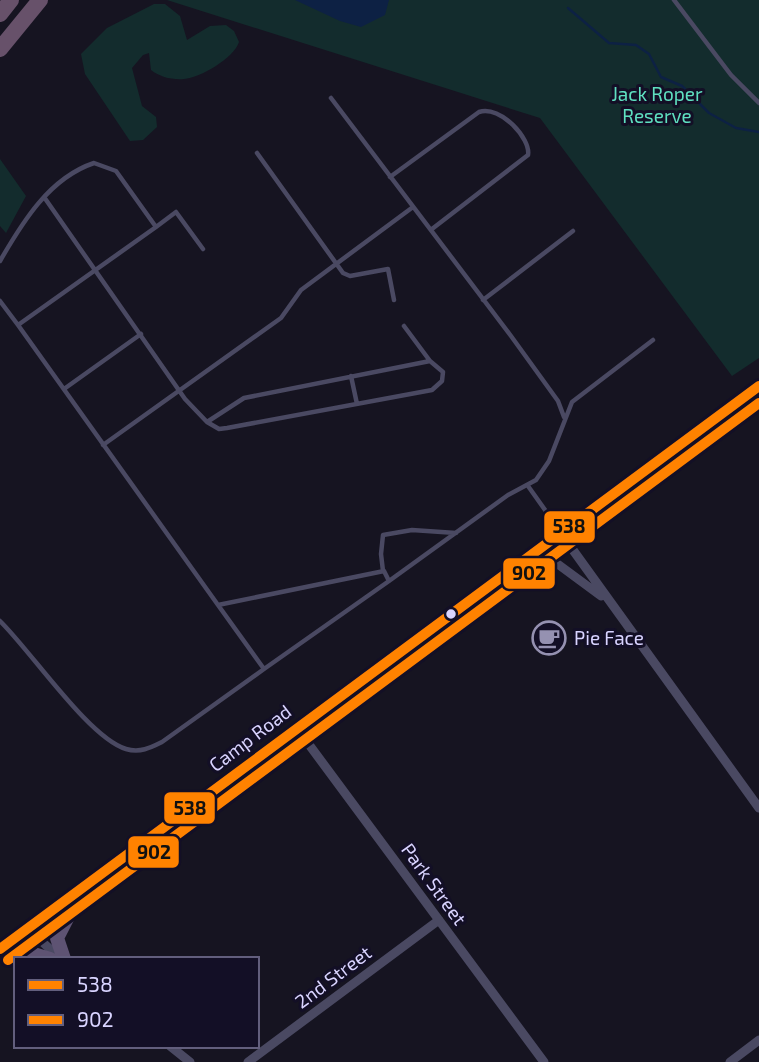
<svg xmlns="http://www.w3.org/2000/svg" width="759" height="1062" font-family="'Exo 2',sans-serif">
<rect width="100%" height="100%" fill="#161421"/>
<path fill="#132c2d" d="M167,0H759V358L732,376L540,118Z
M154,4H165L180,16L187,40L210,26L226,25L234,31L239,42C234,58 200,78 184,79C172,80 160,77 151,70L149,53L143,55L132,68L142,106L156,117L157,127L143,140L130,141L85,74L81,54L107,28Z
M0,159L26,196L6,233L0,226Z"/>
<path fill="#0d2144" d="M295,0H389L385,15L361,27L340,21Z"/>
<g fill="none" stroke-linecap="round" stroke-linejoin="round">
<path stroke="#0d2144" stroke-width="2.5" d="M568,8L609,43L636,45L649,54L661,77L682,86L709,113L736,128L759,132"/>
<path stroke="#4a4962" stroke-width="4.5" d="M674,0L731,75L759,103
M331,98L511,336L558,401L564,417
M257,153L343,273L350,276L388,269L394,300
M390,177L479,112C501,105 531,139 528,155L432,229
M44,197L185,399L207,422L219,429L227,428L432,390L442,381L443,372L430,361L404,326
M156,227L176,212L203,249
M0,261C22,223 49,178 94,163L116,171L156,227L18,325L0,301
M483,300L573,231
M18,325L218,605L384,571L389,581L508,495L536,480L549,461L572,402L653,340
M351,376L357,404
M64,389L141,334
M207,422L244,398L430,361
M103,445L281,318L301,290L413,207
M528,486L560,531
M383,571L381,554L383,535L412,530L456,533
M218,605L264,669L389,581
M0,621C31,651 89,738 126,749C140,753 150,748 162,742L264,669"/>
<path stroke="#4a4962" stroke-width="9" d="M560,532L759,808
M524,560L559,565L601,596
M296,727L544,1062
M28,929L61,959
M170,1046L190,1062
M248,1062L439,920
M730,1062L759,1040"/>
<path stroke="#5e5373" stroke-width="14" d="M0,949L759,386
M0,949H17L50,959
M64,959L57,938L80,893"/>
<path stroke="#67516a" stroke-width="16" d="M0,14L11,0
M0,49L40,0"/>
<defs>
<path id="bus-1" d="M0,949L759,386"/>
<path id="bus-2" d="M8,960L759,403"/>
</defs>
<use href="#bus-1" stroke="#130f26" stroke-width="16"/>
<use href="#bus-2" stroke="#130f26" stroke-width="16"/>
<use href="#bus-1" stroke="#ff8200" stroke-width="10"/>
<use href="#bus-2" stroke="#ff8200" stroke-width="10"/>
</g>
<defs>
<symbol id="cafe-ring" viewBox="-11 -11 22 22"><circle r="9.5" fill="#130f26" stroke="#9591b1" stroke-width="1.5"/><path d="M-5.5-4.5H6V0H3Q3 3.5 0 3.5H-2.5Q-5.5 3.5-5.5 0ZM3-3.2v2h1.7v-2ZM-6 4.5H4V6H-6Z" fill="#9591b1"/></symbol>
</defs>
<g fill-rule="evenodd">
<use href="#cafe-ring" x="530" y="619" width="38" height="38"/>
</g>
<circle fill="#d9d4ff" stroke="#130f26" stroke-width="2.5" cx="451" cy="614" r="6"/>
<g text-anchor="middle" stroke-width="6" stroke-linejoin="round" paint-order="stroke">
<g font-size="19" fill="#5fe0c0" stroke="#130f26">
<text x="657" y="101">Jack Roper<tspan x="657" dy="22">Reserve</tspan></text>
</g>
<g font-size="19" fill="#d9d4ff" stroke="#130f26" text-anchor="start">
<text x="574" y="645">Pie Face</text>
</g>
<g font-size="19" fill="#d9d4ff" stroke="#130f26">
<text transform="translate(250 738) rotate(-37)" y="7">Camp Road</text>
<text transform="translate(434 884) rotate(54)" y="7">Park Street</text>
<text transform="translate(333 977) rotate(-37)" y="7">2nd Street</text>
</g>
</g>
<g stroke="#130f26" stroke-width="2.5">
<rect x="543" y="510" width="53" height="34" rx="7" fill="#ff8200"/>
<rect x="502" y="557" width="54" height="33" rx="7" fill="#ff8200"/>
<rect x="163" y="791" width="53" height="34" rx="7" fill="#ff8200"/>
<rect x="127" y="835" width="53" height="34" rx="7" fill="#ff8200"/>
</g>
<g font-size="19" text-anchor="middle" font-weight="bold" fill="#111">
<text x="569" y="533">538</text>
<text x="529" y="580">902</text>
<text x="190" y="815">538</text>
<text x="154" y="859">902</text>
</g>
<rect x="14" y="957" width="245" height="91" fill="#130f26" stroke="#625e7d" stroke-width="2"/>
<rect x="28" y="980" width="35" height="10" fill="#ff8200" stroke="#625e7d" stroke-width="2"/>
<text x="77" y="992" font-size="21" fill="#d9d4ff">538</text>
<rect x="28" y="1015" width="35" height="10" fill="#ff8200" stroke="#625e7d" stroke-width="2"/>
<text x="77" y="1027" font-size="21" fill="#d9d4ff">902</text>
</svg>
